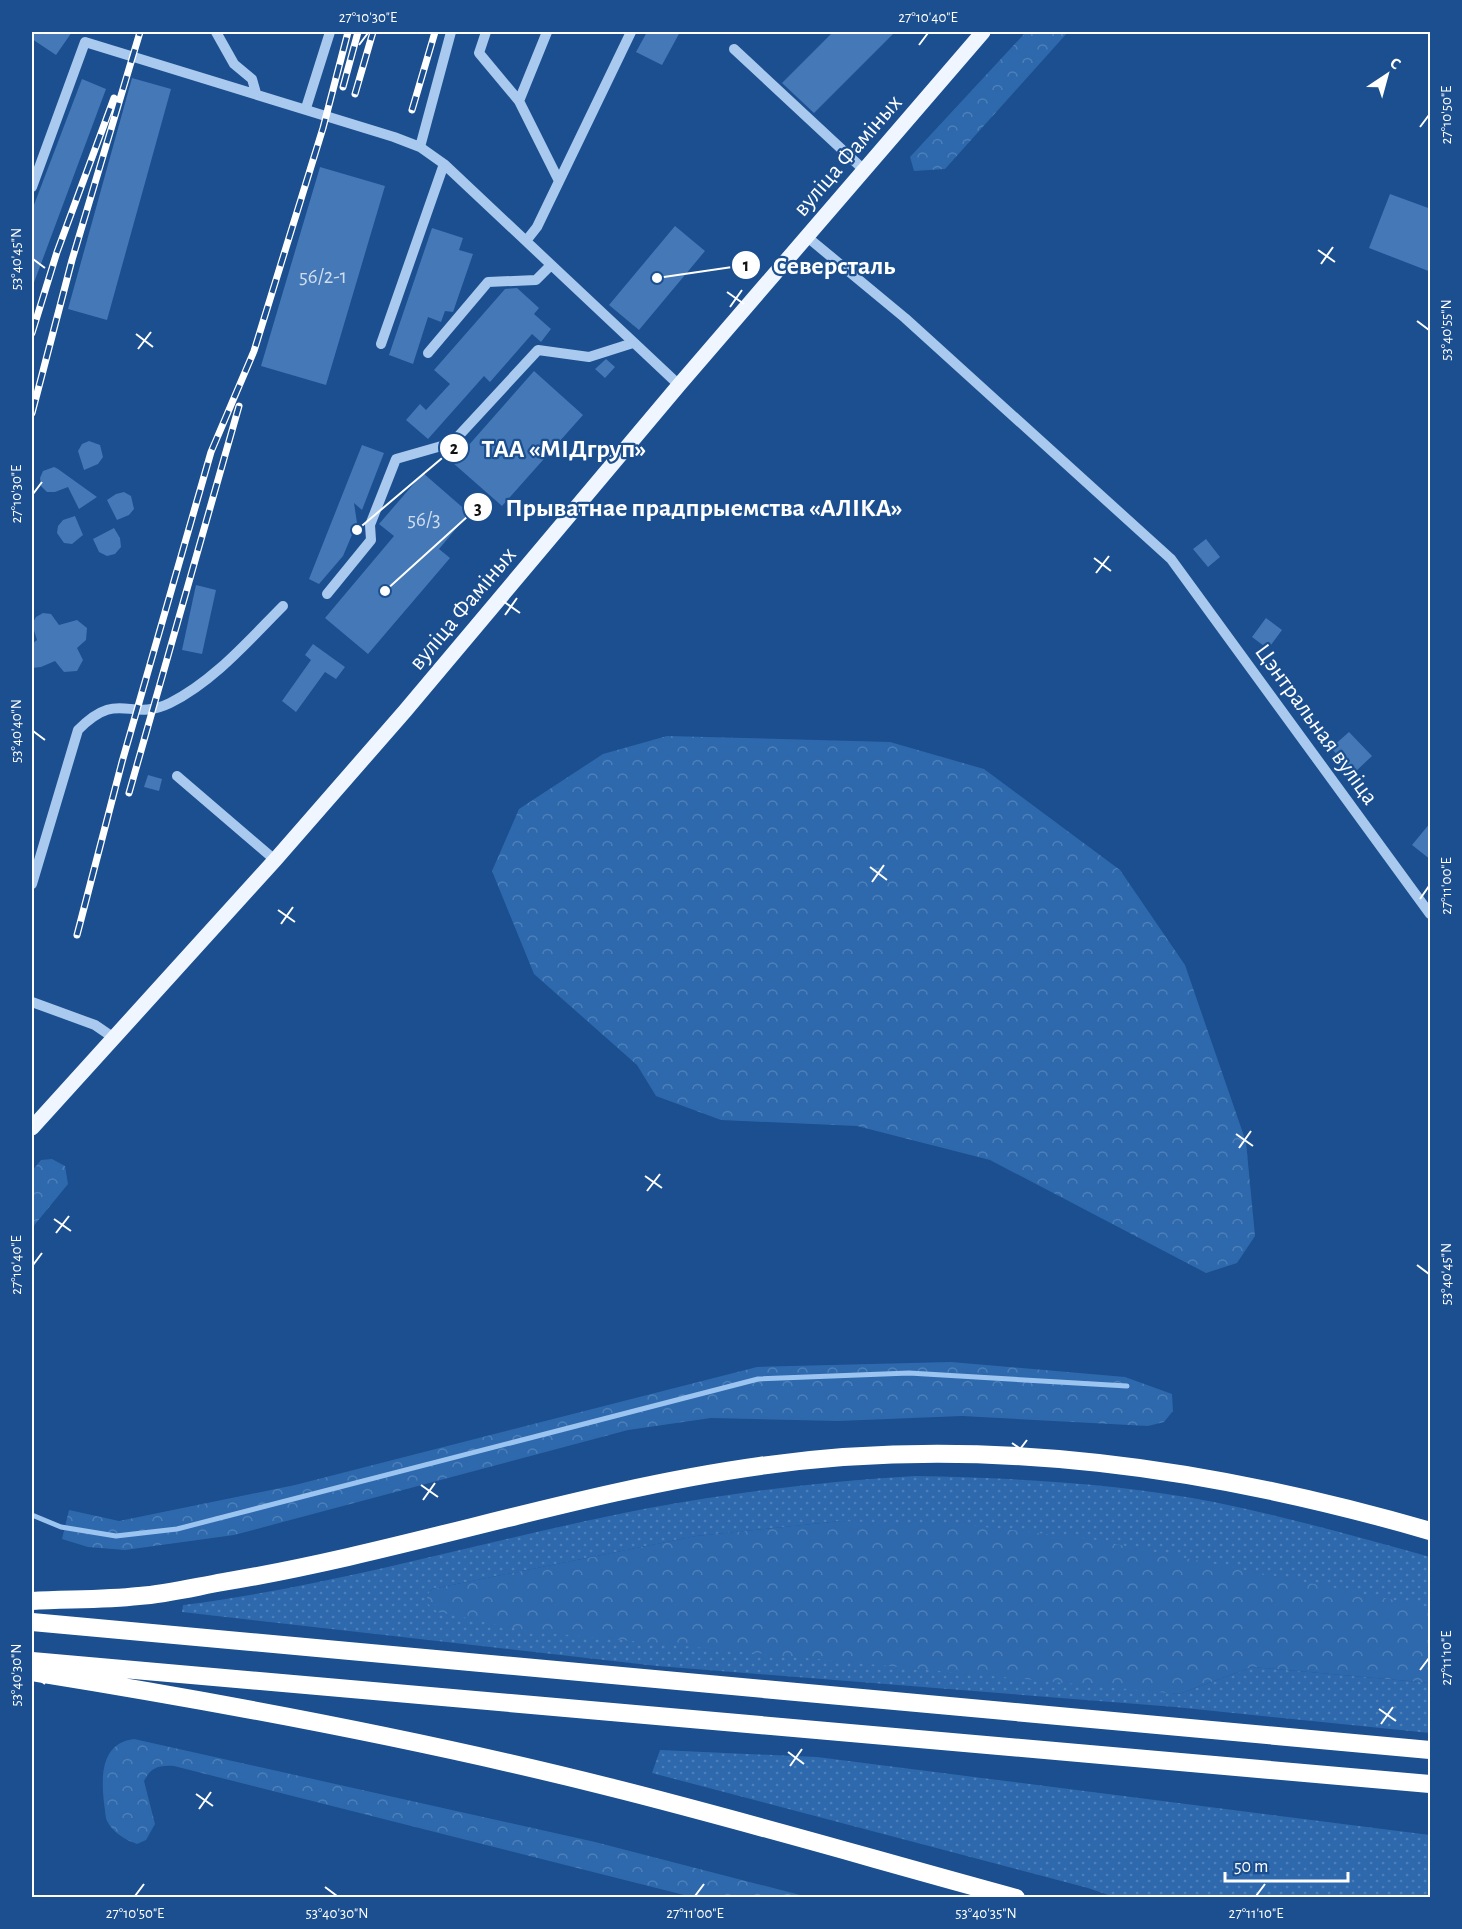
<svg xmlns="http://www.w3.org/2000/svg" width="1462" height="1929" font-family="'Alegreya Sans',sans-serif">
<defs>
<pattern id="grass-dots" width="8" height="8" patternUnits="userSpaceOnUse" patternTransform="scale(1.5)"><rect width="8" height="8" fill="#2e69ad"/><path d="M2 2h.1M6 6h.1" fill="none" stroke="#4d80b9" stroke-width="1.8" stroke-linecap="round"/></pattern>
<pattern id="forest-crowns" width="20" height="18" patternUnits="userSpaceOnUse" patternTransform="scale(1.5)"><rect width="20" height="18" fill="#2e69ad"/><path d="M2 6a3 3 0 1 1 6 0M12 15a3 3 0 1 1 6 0" fill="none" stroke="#4d80b9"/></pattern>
</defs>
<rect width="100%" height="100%" fill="#1b4f8f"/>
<path fill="url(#grass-dots)" d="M915,1476C1015,1478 1115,1483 1214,1502C1287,1517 1359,1537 1430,1557V1609L1315,1585L841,1521L696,1536L432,1589L427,1596L1179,1694L1252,1667L1430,1683V1733L1175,1707L657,1666L182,1612L183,1605C341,1585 493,1538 649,1508C736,1492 826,1481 915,1476Z
M660,1750L817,1757L1430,1835V1897H1114L1088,1888L652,1773Z"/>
<path fill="url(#forest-crowns)" d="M1026,32H1068L945,169L914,171L910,157Z
M667,736L890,742L984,769L1120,870L1185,965L1246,1142L1255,1236L1237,1263L1206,1273L990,1160L857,1126L721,1120L656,1096L637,1065L534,974L492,871L519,809L603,754Z
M52,1159L65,1166L68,1184L32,1228V1171L41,1160Z
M951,1362L1125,1377L1172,1394L1173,1411L1164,1422L1148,1426L962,1416L838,1421L711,1418L628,1430L234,1535L125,1550L88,1547L62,1539L69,1510L119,1521L295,1485L757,1367Z
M841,1521L975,1526L1091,1539L1419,1605L1430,1609V1683L1252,1667L1179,1694L528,1631L438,1612L429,1605L427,1596L432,1589L696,1536Z
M134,1739L595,1842L808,1897H692L174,1766C159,1765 151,1767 144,1781L155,1824L146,1840L137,1844C126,1840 113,1833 107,1821C105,1816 105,1808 104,1803C101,1776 101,1743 134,1739Z"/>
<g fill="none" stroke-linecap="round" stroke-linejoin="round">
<path stroke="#9cc4f0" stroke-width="5" d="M32,1515L61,1527L116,1536L177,1529L758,1379L909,1373L1127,1386"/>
</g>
<path fill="#4478b7" d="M32,32H72L56,55L32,39Z
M647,32H680L662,65L636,52Z
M833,32H895L814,113L782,83Z
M132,78L171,89L107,320L68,309Z
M82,79L106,89L32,288V210Z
M320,167L385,186L326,385L261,366Z
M1390,194L1431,209V272L1369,248Z
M675,226L705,251L639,330L609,305Z
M432,228L463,238L459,250L473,254L453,312L445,311L441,322L428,317L413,364L389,355Z
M517,288L539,308L534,314L551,329L541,342L532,334L490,382L484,376L428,439L406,420L420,404L426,410L450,384L434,370L505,289Z
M606,359L615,367L605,378L595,369Z
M534,371L583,415L502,506L453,463Z
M89,441L100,445L103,457L98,464L84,470L78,451L82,444Z
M362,445L384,453L362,510L354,503L357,523L343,556L319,584L309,579Z
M54,467L58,469L97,497L79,509L68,487L55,492H47L41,486L40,478L43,471Z
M423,473L469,513L439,549L450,558L368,654L325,618L394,536L379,524Z
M124,492L131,496L134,509L129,515L117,520L107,500L116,494Z
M75,516L83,535L72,544L64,543L57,533L58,526L63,520Z
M114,528L120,538L121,547L115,554L107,556L99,552L93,539Z
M1206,539L1220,557L1208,567L1193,549Z
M196,585L216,590L202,654L182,650Z
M43,613L51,614L59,625L77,620L87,628L86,640L77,648L83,660L77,671L64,672L55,661L41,667L32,668V644L37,640L32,624L36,617Z
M1266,618L1282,630L1268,649L1252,637Z
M313,644L345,667L336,679L325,672L296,712L282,701L311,660L305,655Z
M1349,732L1372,756L1354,773L1331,748Z
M148,775L162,779L159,791L144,787Z
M1431,822V860L1412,845Z"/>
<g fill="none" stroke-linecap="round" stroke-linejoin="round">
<path stroke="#a9c9ee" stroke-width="10" d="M216,32L234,64L252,79L256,93
M486,32L479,53L519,101L559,181
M734,49L864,170
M519,101L547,32
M306,108L330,32
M420,147L451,32
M32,187L85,42L394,137L420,147L444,164L679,385
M806,236L905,318L1171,559L1430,914
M526,241L537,227L631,32
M381,344L444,164
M428,353L488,282L536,280L551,265
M327,594L371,540L370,525L396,459L452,443L538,350L589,357L633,343
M177,776L275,860
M32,884L78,730C119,688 129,723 170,703C214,681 249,640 283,606
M32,1002L95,1025L114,1038"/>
<path stroke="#f0f6ff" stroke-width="15" d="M32,1128L275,860L405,711L679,385L983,32"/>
<path stroke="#fff" stroke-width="18" d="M32,1601C67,1599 103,1600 139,1596C167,1594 195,1587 223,1582C404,1552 579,1491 760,1466C986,1434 1213,1468 1430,1531
M32,1622L1430,1750
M32,1661L1430,1784
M32,1672C225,1703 419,1739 609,1787C745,1821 880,1861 1016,1898"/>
<defs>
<path id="rail" d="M343,87L358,32
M355,94L373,32
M412,110L435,32
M32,333L57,252L114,98
M32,413L72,260L140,32
M129,793L239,406
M77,935L122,762L211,452L254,351L323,128L348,32"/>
</defs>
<use href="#rail" stroke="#fff" stroke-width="7"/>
<use href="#rail" stroke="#1b4f8f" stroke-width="4.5" stroke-dasharray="14" stroke-linecap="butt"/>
</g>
<path fill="none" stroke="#fff" stroke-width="2" d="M359,45L368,33M919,45L928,33M1420,127L1429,115M1318,250L1335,262M33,259L45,268M1321,264L1333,247M727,292L744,304M730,307L742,290M1417,321L1429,330M136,334L153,347M138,349L151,332M33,494L42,482M1094,558L1111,571M1096,573L1109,556M503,601L520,613M505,615L517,598M33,731L45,740M870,867L887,880M872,882L884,865M1420,899L1429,886M278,910L295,922M281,924L293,907M1236,1134L1253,1146M1239,1148L1251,1131M645,1176L662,1188M647,1191L660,1174M54,1219L71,1231M56,1233L69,1216M33,1265L42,1253M1417,1265L1429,1274M1012,1443L1029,1455M1014,1457L1027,1440M421,1485L438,1497M423,1500L435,1483M1420,1670L1429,1658M33,1675L45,1684M1379,1709L1396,1721M1381,1724L1393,1707M788,1752L804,1764M790,1766L802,1749M196,1794L213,1806M199,1809L211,1792M325,1887L337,1896M974,1887L986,1896M135,1896L144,1884M695,1896L704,1884M1256,1896L1265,1884"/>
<g text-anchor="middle" stroke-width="4.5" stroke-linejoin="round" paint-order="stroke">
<g font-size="21" fill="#d0dded">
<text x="323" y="283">56/2-1</text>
<text x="424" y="526">56/3</text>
</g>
<g font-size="24" fill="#fff" stroke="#1b4f8f">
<text transform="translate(847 155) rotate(-49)" y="8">вуліца Фаміных</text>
<text transform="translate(462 608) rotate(-50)" y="8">вуліца Фаміных</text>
<text transform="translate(1317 724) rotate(54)" y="8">Цэнтральная вуліца</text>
</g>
</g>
<path fill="none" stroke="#fff" stroke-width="2" d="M657 278L746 265M357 530L454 448M385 591L478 507"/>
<g fill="#fff" stroke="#1b4f8f" stroke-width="2">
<circle cx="657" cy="278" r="6"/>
<circle cx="357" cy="530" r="6"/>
<circle cx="385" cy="591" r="6"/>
<circle cx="746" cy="265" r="15"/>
<circle cx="454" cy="448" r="15"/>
<circle cx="478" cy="507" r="15"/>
</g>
<g font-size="18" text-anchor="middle" font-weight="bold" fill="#111">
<text x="746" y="271">1</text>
<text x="454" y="454">2</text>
<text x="478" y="514">3</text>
</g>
<g font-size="26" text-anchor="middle" font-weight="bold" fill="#fff" stroke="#1b4f8f" stroke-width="4.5" stroke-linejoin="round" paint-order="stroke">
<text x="834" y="274">Северсталь</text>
<text x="564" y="457">ТАА «МІДгруп»</text>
<text x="704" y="516">Прыватнае прадпрыемства «АЛІКА»</text>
</g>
<rect width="1462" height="1929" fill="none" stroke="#1b4f8f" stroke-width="66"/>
<g transform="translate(1387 75) rotate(36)" stroke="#1b4f8f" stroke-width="4.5" paint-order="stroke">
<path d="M0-4.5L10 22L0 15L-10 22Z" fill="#ffffff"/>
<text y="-9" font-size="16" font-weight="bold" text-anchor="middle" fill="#ffffff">С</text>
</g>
<path d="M1225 1872v9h123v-9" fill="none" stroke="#ffffff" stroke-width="3"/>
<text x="1234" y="1872" font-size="18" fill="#ffffff" stroke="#1b4f8f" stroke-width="4.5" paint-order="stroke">50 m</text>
<rect x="33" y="33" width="1396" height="1863" fill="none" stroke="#fff" stroke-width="2"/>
<g font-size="15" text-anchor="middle" fill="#fff">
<text x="368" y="22">27°10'30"E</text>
<text x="928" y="22">27°10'40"E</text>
<text transform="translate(1446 115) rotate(-90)" y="5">27°10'50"E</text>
<text transform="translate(16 259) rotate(-90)" y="5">53°40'45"N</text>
<text transform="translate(1446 330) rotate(-90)" y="5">53°40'55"N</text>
<text transform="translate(16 494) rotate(-90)" y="5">27°10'30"E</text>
<text transform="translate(16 731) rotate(-90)" y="5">53°40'40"N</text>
<text transform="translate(1446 886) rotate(-90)" y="5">27°11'00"E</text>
<text transform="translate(16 1265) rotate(-90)" y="5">27°10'40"E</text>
<text transform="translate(1446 1274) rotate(-90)" y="5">53°40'45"N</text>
<text transform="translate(1446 1658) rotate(-90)" y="5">27°11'10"E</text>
<text transform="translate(16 1675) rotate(-90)" y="5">53°40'30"N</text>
<text x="135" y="1918">27°10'50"E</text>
<text x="337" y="1918">53°40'30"N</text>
<text x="695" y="1918">27°11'00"E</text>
<text x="986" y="1918">53°40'35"N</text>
<text x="1256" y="1918">27°11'10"E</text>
</g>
</svg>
